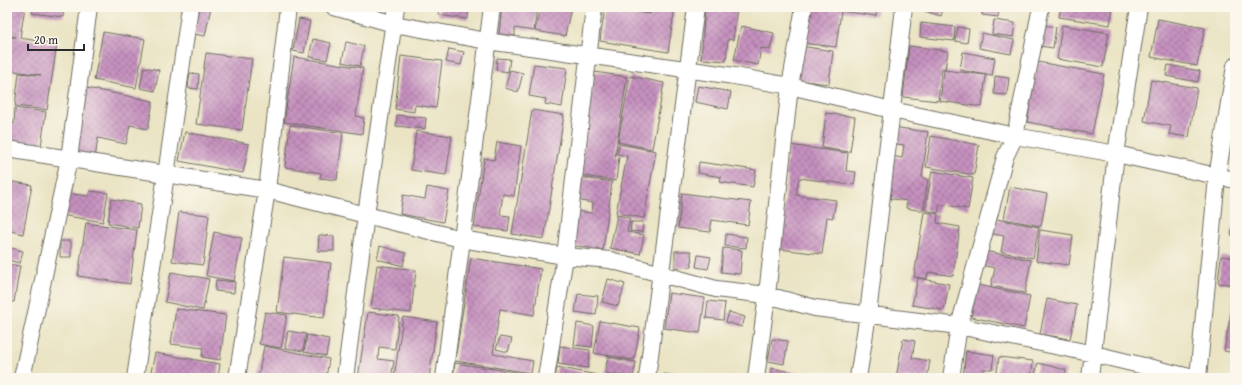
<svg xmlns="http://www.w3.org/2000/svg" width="1242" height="385" font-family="'Gentium Book Plus',serif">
<defs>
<pattern id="building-cross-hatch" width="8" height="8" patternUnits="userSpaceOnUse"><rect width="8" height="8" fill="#c691bf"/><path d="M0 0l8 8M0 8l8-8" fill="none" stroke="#a1779b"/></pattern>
</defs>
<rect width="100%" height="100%" fill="#fbf7ec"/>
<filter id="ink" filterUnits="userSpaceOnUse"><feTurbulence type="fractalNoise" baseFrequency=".025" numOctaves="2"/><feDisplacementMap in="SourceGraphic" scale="8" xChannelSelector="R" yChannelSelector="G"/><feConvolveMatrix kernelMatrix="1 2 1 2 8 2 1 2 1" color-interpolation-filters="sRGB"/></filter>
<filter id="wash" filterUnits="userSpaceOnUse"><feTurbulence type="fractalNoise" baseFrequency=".012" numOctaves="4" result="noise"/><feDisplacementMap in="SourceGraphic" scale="16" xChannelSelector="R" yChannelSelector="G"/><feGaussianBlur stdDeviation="0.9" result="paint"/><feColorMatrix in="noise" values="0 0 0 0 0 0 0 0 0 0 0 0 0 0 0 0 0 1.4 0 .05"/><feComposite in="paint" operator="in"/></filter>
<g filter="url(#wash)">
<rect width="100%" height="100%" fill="#eae4c4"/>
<g id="blocks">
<path fill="url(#building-cross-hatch)" d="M7,7H25L20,38L57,44L47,110L15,106L19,73L41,75L7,70V37H16L7,36Z
M33,7H64L63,17L32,13Z
M199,7H211L205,36L194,34Z
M439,7H469L468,19L438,15Z
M502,7H537L534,31L515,28V36L499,34Z
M540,7H571L565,36L535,31Z
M605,7L650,14L651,7H675L668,52L600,41Z
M621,7H648L647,13Z
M705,7H737L733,40L728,39L726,61L701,59Z
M806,7H877L876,16L841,11L836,47L801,43Z
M926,7H944L941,16L925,11Z
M983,7H999L998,17L982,15Z
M1061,7H1113L1110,25L1059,17Z
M299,19L310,21L304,53L293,51Z
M1158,19L1205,28L1197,66L1151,57Z
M994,20L1015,23L1013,37L992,34Z
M921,23L955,27L954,41L920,37Z
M1044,25L1056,27L1053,48L1040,46Z
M1062,25L1109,33L1103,67L1057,59Z
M741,26L774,33L770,50L761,48L758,65L734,60Z
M958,27L969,29L967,43L955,41Z
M103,32L145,39L136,88L94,80Z
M982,33L1014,40L1011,54L979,48Z
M313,39L331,43L327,60L309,57Z
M346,42L364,46L360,66L342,62Z
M800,46L833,51L829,84L796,80Z
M909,46L948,51L945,69L942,68L938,101L903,97Z
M449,49L464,52L461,65L446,62Z
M963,52L995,58L992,76L960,70Z
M206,53L252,59L242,130L196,124Z
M401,56L442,61L436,108L415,105L414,112L395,109Z
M294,57L363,68L356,116L364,118L362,134L284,122Z
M497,58L510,59L508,72L496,70Z
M1038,62L1104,74L1092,134L1027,122Z
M534,64L567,68L562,107L545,104L546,99L529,96Z
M1168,65L1200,71L1198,82L1166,76Z
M144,67L159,70L155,91L140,88Z
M510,70L523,73L518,92L505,88Z
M944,70L986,75L982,107L940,101Z
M595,72L627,77L615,156L619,157L616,181L579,175Z
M190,73L199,74L198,89L188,88Z
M630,76L664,83L652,149L618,142Z
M995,76L1009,78L1007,95L994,94Z
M1151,80L1197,88L1189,137L1169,134L1171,126L1144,121Z
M698,86L731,92L728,109L695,102Z
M87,88L153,101L148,129L130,125L126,144L98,138L95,158L70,153L78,132Z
M7,89L13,90L8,115H7Z
M15,108L46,112L41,146L7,141L10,123L14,124Z
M532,110L564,115L544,239L512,234Z
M826,113L855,117L850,152L822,148Z
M397,115L426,118L425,129L396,126Z
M290,125L343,133L337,180L320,178L321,173L285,167Z
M892,127L928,132L922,178L928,179L923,211L906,208L907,201L887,198L892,156L902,158L904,145L890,143Z
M416,131L452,136L446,175L411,170Z
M185,132L249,144L243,173L179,161Z
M931,136L979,145L974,175L926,167Z
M497,142L521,146L514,196L503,194L500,215L510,216L508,231L474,227L484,158L494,160Z
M619,144L656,151L644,218L616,213L627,156L617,154Z
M789,145L848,153L846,171L856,172L854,185L799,178L796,195L836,200L833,218L827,217L822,254L779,249L788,176H785Z
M1233,155H1235V168H1233Z
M699,162L756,170L753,187L720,182L721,177L698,173Z
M932,171L973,178L968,209L940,204L938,213L925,210Z
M579,177L612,182L603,250L570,245L575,211L592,213L593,203L576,200Z
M7,181L32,185L23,234L7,230Z
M427,187L449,191L443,222L400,214L403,195L425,199Z
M1010,187L1047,194L1041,226L1004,219Z
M90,191L108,193L103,222L61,215L64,193L89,196Z
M682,193L751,202L748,225L712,220L710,232L678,228Z
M111,199L141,204L138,228L108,223Z
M179,212L209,215L203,265L172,261Z
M924,212L938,214L937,223L960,227L953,276L928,272L927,279L914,277Z
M617,215L630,218L627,232L644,235L640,254L610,248Z
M991,218L1039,227L1033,258L1001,252L1004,236L988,233Z
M1235,221V236L1231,235Z
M631,222H643L642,232L630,231Z
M86,223L137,230L130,284L78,276Z
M1040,230L1073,235L1069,265L1036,261Z
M214,232L242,238L234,281L206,276Z
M726,234L747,237L746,248L725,246Z
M319,235L334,236V251H318Z
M60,241H71V257H60Z
M380,246L406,253L403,266L377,259Z
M7,247L23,251L20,263L7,260Z
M723,248L742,250L740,274L721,272Z
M675,251H691L692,267L675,268Z
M984,251L1031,260L1025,293L991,286L995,268L981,265Z
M698,255L711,257L708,269L696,267Z
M1221,256L1235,258V285L1218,283Z
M284,257L331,263L324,318L277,312Z
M471,258L541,269L534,315L500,309L493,354L533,361L531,373L455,361Z
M7,264L20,266L14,302L7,301Z
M377,265L416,270L411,313L371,308Z
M171,272L209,279L203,310L165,302Z
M918,278L949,284L944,310L912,305Z
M608,279L625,284L618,306L602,302Z
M216,280L235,282L234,293L215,291Z
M978,285L1030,296L1024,328L971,317Z
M669,293L705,298L700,333L664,328Z
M578,294L598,296L596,315L575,312Z
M1234,296H1235V353L1224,351Z
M1047,299L1077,305L1070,339L1040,334Z
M708,301L725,303L723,320L706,318Z
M176,309L226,315L220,360L202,357L203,348L171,344Z
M265,312L287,315L281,348L259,344Z
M368,312L399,316L395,349L379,347L378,359L394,361L391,378L376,377L375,378H358Z
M729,312L745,317L742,327L726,322Z
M403,317L437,322L429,378H394Z
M600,321L640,328L634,360L594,353Z
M577,323L594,326L592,347L574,345Z
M288,331L306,334L303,351L285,348Z
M307,335L329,339L326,356L304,352Z
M500,337L512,339L508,352L496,349Z
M772,339L788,341L784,364L768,361Z
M903,339L915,341L912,358L930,361L927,378H896Z
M264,346L329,359L326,378H258Z
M560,346L590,350L588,368L558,364Z
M966,351L994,355L992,369H984L983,378H963Z
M155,353L220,364L218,378L150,377Z
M608,357L636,362L633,378L605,373Z
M999,357L1033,361L1031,378H996Z
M455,363L528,374L527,378H453Z
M1038,363L1066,370L1064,378H1034Z
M557,367L607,377V378H555Z
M771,368L797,373L796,378H770Z
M664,374L678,376V378H663Z"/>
</g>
</g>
<g filter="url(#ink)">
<use href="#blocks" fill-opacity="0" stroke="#6e6c61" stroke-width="1"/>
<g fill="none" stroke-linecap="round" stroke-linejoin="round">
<defs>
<path id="minor" d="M334,7L394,24L487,41L734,76L790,86L892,110L1015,136L1116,154L1235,180
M7,149L267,190L461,239L565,256L610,260L716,289L767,295L815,308L959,326L1094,354L1194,378
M22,378L69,159L89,7
M135,378L166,175L190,7
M237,378L267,190L288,7
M345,378L366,215L396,7
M444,378L492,7
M546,378L565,256L594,7
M647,378L696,7
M756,378L767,295L790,86L804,7
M858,378L868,314L904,7
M951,378L959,326L1005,157L1015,136L1041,7
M1090,378L1116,154L1139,7
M1198,378L1217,177L1235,66"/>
</defs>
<use href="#minor" stroke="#6e6c61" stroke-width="18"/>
<use href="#minor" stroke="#fff" stroke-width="16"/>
</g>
</g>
<rect width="1242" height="385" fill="none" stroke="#fbf7ec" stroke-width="24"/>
<path d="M28 44v6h56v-6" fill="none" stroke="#2b2b2b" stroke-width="2"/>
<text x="34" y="44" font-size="12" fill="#2b2b2b" stroke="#fbf7ec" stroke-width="3" paint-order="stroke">20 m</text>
</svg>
